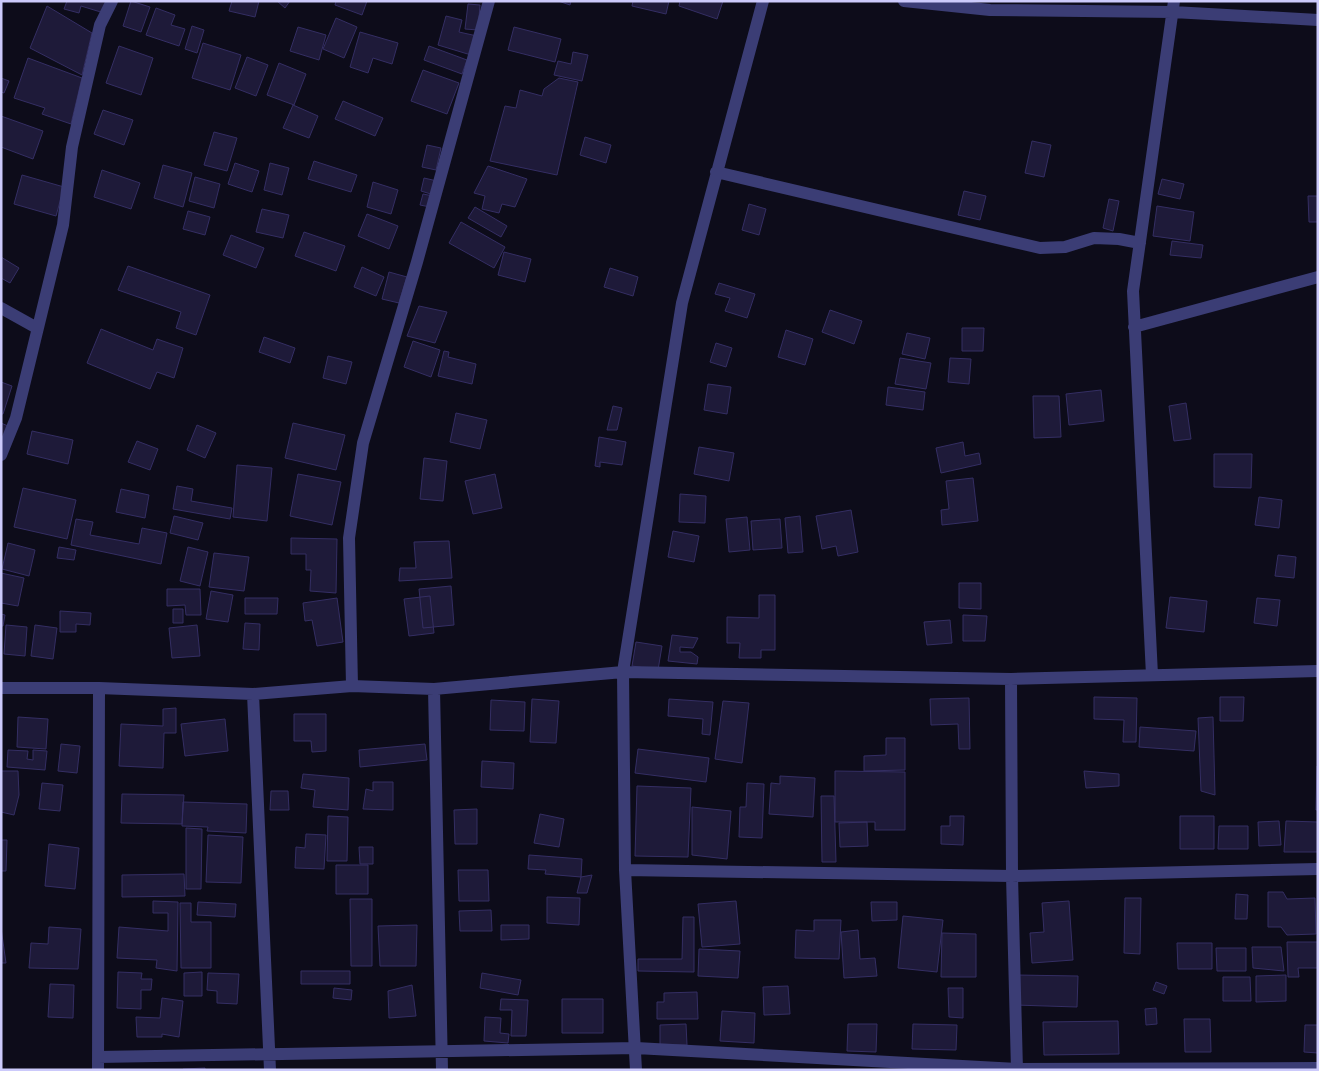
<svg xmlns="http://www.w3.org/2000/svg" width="1319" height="1071" font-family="'Source Sans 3',sans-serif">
<rect width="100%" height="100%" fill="#0d0c1a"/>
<path fill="#1e1a39" stroke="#342e63" d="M67,1H108L104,13L81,6L79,13L64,9Z
M131,1L150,7L141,32L123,26Z
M232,1H259L255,17L229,11Z
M277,1H290L285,8Z
M336,1H367L362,15L335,5Z
M558,1H571L570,5Z
M633,1H669L666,14L632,6Z
M680,1H723L717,19L679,6Z
M468,4L480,5L478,30L465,29Z
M47,6L92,33L82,75L30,48Z
M156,8L175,15L171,25L185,29L179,46L146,35Z
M446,16L462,20L459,32L477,36L471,55L438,45Z
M336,18L357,27L344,58L323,49Z
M192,26L204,30L197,53L185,49Z
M298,27L326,35L319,60L290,51Z
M514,27L561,39L555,62L508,50Z
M360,32L398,43L392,64L373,58L368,73L350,67Z
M203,43L241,55L230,90L192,78Z
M119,46L153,58L141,95L106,83Z
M429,46L467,60L462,74L424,60Z
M573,52L588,55L582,81L554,75L558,61L571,64Z
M247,57L268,65L256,96L235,88Z
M28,58L82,78L71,124L42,114L45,108L14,98Z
M279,63L306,74L294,105L267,95Z
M423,70L459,83L447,114L411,101Z
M1,78L9,81L4,93L1,92Z
M559,78L578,82L557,175L490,161L505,106L516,108L520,90L542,96L544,89Z
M343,101L383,118L375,136L335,119Z
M293,105L318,116L309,138L283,128Z
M103,110L133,120L124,145L94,134Z
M1,116L43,131L33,159L1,147Z
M214,132L237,138L227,171L204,165Z
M585,137L611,145L606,163L580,155Z
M1032,141L1051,145L1044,177L1025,173Z
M427,145L441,148L436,170L422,167Z
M314,161L357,175L351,192L308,179Z
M235,163L259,171L252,192L228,184Z
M270,163L289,168L282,195L264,190Z
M163,165L192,173L183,207L154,198Z
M488,166L527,179L515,207L502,204L499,213L482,209L485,196L474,193Z
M102,170L140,183L131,209L94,197Z
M22,175L64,187L56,216L14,204Z
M195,177L220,184L214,208L189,201Z
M424,178L437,181L434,195L421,191Z
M1162,179L1184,184L1180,199L1158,194Z
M373,182L398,190L391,214L367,207Z
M964,191L986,196L980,220L958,215Z
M423,194L433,196L430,207L420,205Z
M1308,196H1318V222H1309Z
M1109,199L1119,201L1113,231L1103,228Z
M749,204L766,209L759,235L742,230Z
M1157,206L1194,212L1190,241L1153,236Z
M475,207L507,226L501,237L468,218Z
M262,209L289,215L283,238L256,232Z
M188,211L210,217L205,235L183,229Z
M367,214L398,226L389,249L358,236Z
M461,222L505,247L494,268L449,243Z
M304,232L345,246L336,271L295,256Z
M231,235L264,248L256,268L223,255Z
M1172,241L1203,245L1201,258L1170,255Z
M504,252L531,259L525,282L498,275Z
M1,257L19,268L10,283L1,278Z
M128,266L210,295L196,335L176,328L181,312L118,290Z
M362,267L384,277L376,296L354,287Z
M610,268L638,277L633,296L604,287Z
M389,272L407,277L399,303L382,299Z
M719,283L755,294L747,318L725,311L730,298L715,294Z
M419,306L447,312L435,343L407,336Z
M830,310L862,321L854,344L822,332Z
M962,328H984L983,351H962Z
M101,329L153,350L157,339L183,348L174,378L157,372L150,389L87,363Z
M786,330L813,339L805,365L778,357Z
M907,333L930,338L925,359L902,354Z
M264,337L295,348L290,363L259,352Z
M413,341L440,350L431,377L404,367Z
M716,343L732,348L726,367L710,362Z
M444,351L449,352L448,357L476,364L472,384L438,376Z
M328,356L352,362L346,384L323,378Z
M900,358L931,363L926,389L895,384Z
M950,358L971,359L969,384L948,382Z
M1,382L12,386L3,414H1Z
M708,384L731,387L727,414L704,410Z
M888,387L925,392L923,410L886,405Z
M1101,390L1104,421L1069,425L1066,394Z
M1033,396H1059L1061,437L1034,438Z
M1186,403L1191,439L1174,441L1169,406Z
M613,406L622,408L617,430H607Z
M456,413L487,420L480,449L450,442Z
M1,423L8,426L1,443Z
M293,423L345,435L336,470L285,458Z
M197,425L216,433L205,458L187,450Z
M32,431L73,440L68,464L27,454Z
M599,437L626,442L622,465L600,462V467L595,466Z
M137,441L158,449L150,470L128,462Z
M963,442L965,456L979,453L981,464L941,473L936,448Z
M699,447L734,453L729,481L694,474Z
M1214,454H1252L1251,488L1214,487Z
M424,458L447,461L443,501L420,499Z
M237,465L272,468L267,521L233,517Z
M298,474L341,482L332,525L290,516Z
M495,474L502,508L473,514L465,481Z
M973,478L978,521L942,525L941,510L949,509L946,481Z
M177,486L193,489L191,501L232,508L230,519L173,509Z
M23,488L76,500L67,539L14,527Z
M121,489L149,495L145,518L116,512Z
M680,494L706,496L705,523L679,522Z
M1259,497L1282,500L1279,528L1255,525Z
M851,510L858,552L838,556L836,546L822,549L816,516Z
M174,516L203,523L198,540L170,533Z
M800,516L803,552L788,553L785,518Z
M747,517L750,550L729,552L726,519Z
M76,519L93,522L90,535L139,544L142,528L167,533L161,564L71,545Z
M780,519L782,548L753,550L751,521Z
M673,531L699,536L694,562L668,557Z
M291,538L337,539L336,593L310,591L311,570H306V554H291Z
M449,541L452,578L399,581L400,568H416L414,542Z
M8,543L35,550L29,576L2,569Z
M59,547L76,550L74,560L57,558Z
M188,547L208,552L200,586L180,581Z
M214,553L249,557L244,591L209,587Z
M1278,555L1296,557L1294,578L1275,576Z
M1,573L24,578L18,606L1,603Z
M959,583H981V609L959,608Z
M451,586L454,625L423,628L419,589Z
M167,589H200L201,615H186L185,605L167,606Z
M211,591L233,595L228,622L206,619Z
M759,595H775V650H761V658H739L740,643H727V617L759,618Z
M430,596L434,633L409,636L404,599Z
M1170,597L1207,601L1204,632L1166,628Z
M245,598H278L277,614H245Z
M337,598L343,642L317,646L312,620L305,621L303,603Z
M1257,598L1280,600L1277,626L1254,623Z
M173,609H183V623H173Z
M60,611L91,613L90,625L76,624V632H60Z
M1,614L5,615L3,626H1Z
M963,615L987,616L985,641H963Z
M950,620L952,643L927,645L924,622Z
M245,623L260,624L259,650L243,649Z
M6,625L27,627L25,656L4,654Z
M35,625L57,628L53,659L31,656Z
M197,625L200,656L172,658L169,628Z
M672,635L698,638L693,648L680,647V652H691L698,657L697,664L668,661Z
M636,642L662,646L658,670L632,666Z
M1094,697L1137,698L1136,742H1123L1124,720L1094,719Z
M1220,697H1244L1243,721H1220Z
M969,698L970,749H959L958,724L931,725L930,699Z
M532,699L559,701L556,743L530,742Z
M669,699L713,702L710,735L702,734L703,719L668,716Z
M491,700L525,702L524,731L490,730Z
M723,701L749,703L742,763L715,759Z
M176,708V733H164L163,768L119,766L121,724L163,726V709Z
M294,714H326V751L312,752L311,741H294Z
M18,717L48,719L46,749L17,747Z
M1213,717L1215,795L1201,791L1198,718Z
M225,719L228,751L185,756L181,724Z
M1140,727L1196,731L1194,751L1139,747Z
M886,738H905V770L864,771V756L886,755Z
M61,744L80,746L77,773L58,771Z
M425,744L427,760L360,767L359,750Z
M638,749L709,758L706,782L635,773Z
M8,750L28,751L27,759L33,760V750L47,751L45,770L7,767Z
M482,761L514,763L513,789L481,787Z
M1317,766H1318V810H1316Z
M1,771H18L19,795L14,815L1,812Z
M835,771L905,772V830H875V822H835Z
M1084,771L1119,774V786L1086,788Z
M303,774L349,778L348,810L313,807L315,790L301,788Z
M780,776L815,778L813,817L769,814L771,783L780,784Z
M373,782H393V810L363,809L366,789L373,791Z
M42,783L63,785L60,811L39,809Z
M747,783L764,784L762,838L739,837L740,807H746Z
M637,786L691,788L688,857L635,856Z
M271,791H288L289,810H270Z
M122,794L184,795L182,824L121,823Z
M821,796H834L836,862H822Z
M183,802L247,804L246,833L207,831L208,827L182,826Z
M692,807L731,811L727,859L692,855Z
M477,809V844H455L454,810Z
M540,814L564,819L559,847L534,843Z
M328,816L348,817L347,861H327Z
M950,816H964L963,845L941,844V826H950Z
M1180,816H1214V849H1180Z
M1279,821L1281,845L1259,846L1258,822Z
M1286,821L1318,822V852H1284Z
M867,822L868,846L840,847L839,823Z
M1219,826H1248V849H1218Z
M186,828L202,829L201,889H186Z
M306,834L326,835L324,869L295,868L296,847L305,848Z
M208,835L243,837L241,883L206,882Z
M1,840H7L6,871H1Z
M49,844L79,848L75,889L45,886Z
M359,847H373V864H360Z
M529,855L582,859L581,877L545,874L546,870L528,869Z
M336,865H368V894H336Z
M458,870H488L489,901H459Z
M184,874L185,896L122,897V875Z
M592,875L587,893H577L581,877Z
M1268,892H1283L1287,899L1315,898L1316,934L1287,935L1281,927H1268Z
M1236,894L1248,895L1247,919H1235Z
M547,897L580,898L579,925L547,923Z
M1125,898H1141L1140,954L1124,953Z
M350,899H372V966H351Z
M153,901L178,902L177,971L156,968L157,960L117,958L119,927L168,931V913H153Z
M736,901L740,944L702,947L698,904Z
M1069,901L1073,960L1032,963L1030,933L1044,932L1042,903Z
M198,902L236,904L235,917L197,915Z
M871,902H897V920L872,921Z
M180,903H191V922H211V968H181Z
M491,910L492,931H460L459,911Z
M903,916L943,920L937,972L898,968Z
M683,917H694V972L638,971V959H682Z
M814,920H841L839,959L795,958L796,930L814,931Z
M417,925L416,966H380L378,926Z
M501,925H529V939L501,940Z
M49,927L81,929L78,969L29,968L31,943L48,944Z
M1,928L6,963H1Z
M858,930L860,959L875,958L877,976L844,978L841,932Z
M942,933L976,934V977H941Z
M1287,942H1318V968H1298L1299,977H1288Z
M1177,943H1212V969H1178Z
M1252,947H1281L1284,971L1253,968Z
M1216,948H1246V971H1217Z
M699,949L740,951L738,978L698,976Z
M301,971H350V984H301Z
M118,972L142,973L141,979H152L151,990H141V1009L117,1008Z
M202,972V996H184V973Z
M208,973L239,974L237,1004L217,1003V991L207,990Z
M482,973L521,980L518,995L480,988Z
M1016,975L1078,976L1077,1007L1015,1005Z
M1286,975V1001L1256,1002V976Z
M1223,977H1250L1251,1001H1223Z
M1156,982L1167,986L1164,994L1153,990Z
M50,984L74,985L73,1018L48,1017Z
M412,985L416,1016L389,1018L388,991Z
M788,986L790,1014L764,1015L763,987Z
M334,988L352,990L351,1000L333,998Z
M948,988H963V1018L949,1017Z
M697,992L698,1019H657V1002H664V993Z
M162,998L183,1001L179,1037L162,1034V1037H137L136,1017L160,1018Z
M501,999L528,1000L526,1036H511L512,1010H500Z
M562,999H603V1033H562Z
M1156,1008L1157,1024L1146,1025L1145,1009Z
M722,1011L755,1013L754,1043L720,1041Z
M485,1017L501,1018L500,1033L509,1034L508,1043L484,1041Z
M1184,1019H1210L1211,1052H1185Z
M1118,1021L1119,1054L1044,1055L1043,1022Z
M686,1024L687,1045H660V1025Z
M848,1024H877L876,1052L847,1051Z
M913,1024L957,1025L956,1050L912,1049Z
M1305,1025H1318V1053L1304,1052Z
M205,1068V1070H183V1069Z"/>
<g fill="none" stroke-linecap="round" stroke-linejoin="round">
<path stroke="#3b3d75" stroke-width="12" d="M904,1L990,10L1173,12L1318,20
M716,172L1040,248L1065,247L1094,238L1119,239L1140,243
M1,308L37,328
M1134,327L1318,277
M1,455L16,418L63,225L72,147L100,25L112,1
M1152,675L1133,291L1174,1
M1011,679L1012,876L1017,1070
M352,686L349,538L363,443L417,262L489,1
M1,688H99L253,694L352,686L434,689L623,672L1011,679L1318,671
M434,689L442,1070
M253,694L270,1070
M625,870L1012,876L1318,869
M98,1057L636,1048L1017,1069L1318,1068
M98,1070L99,688
M636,1070L625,870L623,672L682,303L763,1"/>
</g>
<rect width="1319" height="1071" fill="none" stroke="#cccafb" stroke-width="5"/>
</svg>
